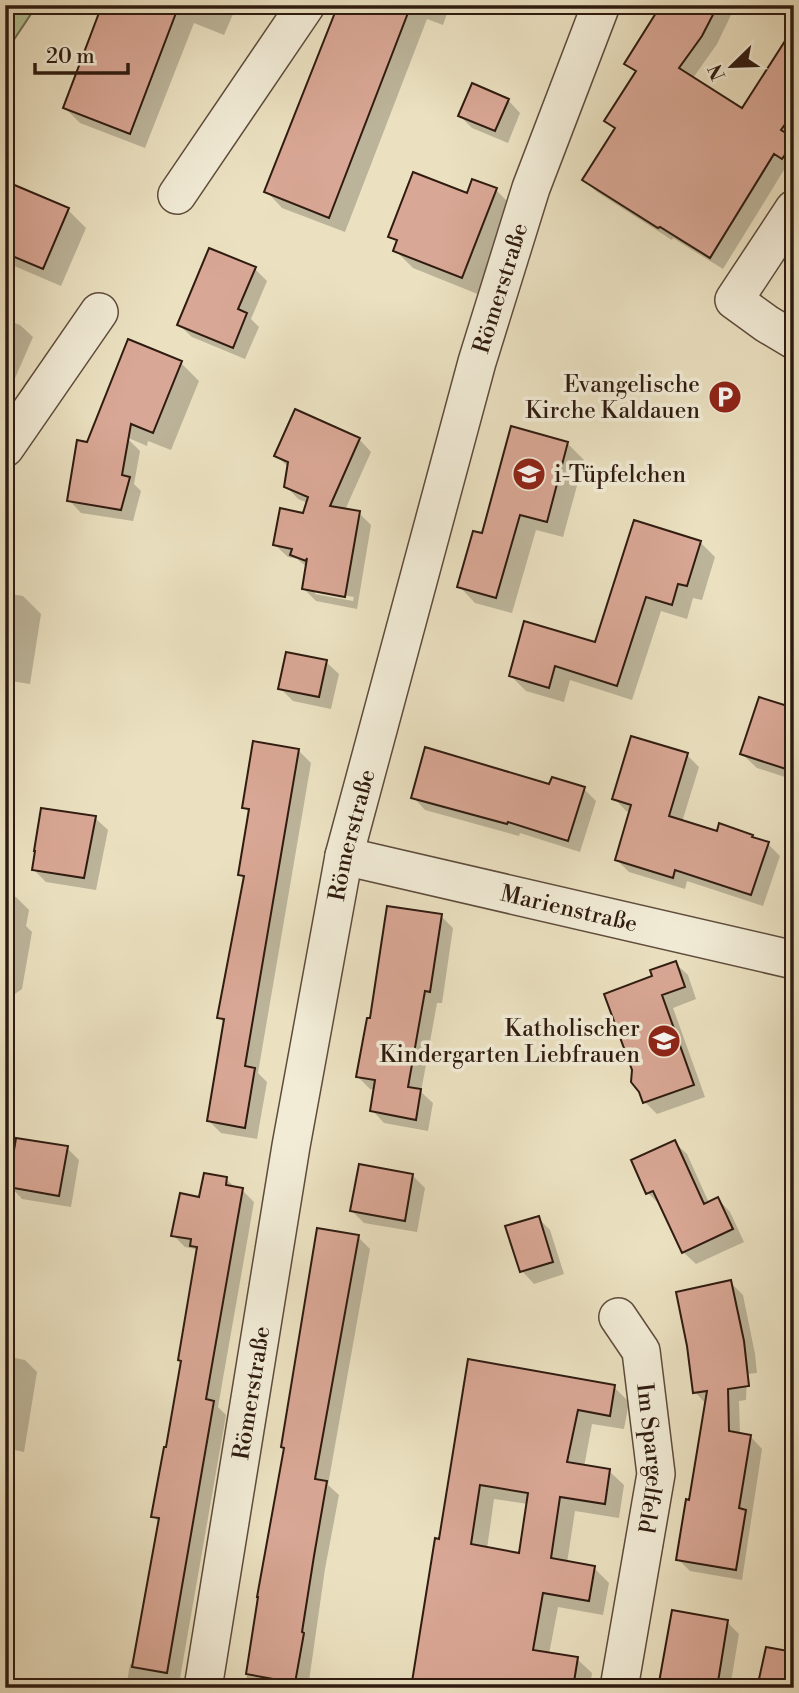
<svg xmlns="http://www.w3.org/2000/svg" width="799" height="1693" font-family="'Libre Bodoni',serif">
<rect width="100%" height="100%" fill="#ebe1c1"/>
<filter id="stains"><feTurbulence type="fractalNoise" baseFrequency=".00286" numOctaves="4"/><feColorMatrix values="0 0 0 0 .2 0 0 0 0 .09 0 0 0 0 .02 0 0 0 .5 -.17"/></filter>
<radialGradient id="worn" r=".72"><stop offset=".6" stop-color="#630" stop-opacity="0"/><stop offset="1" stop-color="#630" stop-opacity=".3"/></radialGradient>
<path fill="#b3c396" stroke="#716f53" stroke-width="2" d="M5,5H37L5,53Z"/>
<path fill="#0003" fill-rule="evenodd" d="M147,5H237L224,35L194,23L145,148L80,123L65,108Z
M380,5H450L443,25L427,19L345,232L282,208L267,192Z
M663,5H737L738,7L731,15L717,44L693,78L743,110L794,38V170L787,165L723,269L673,238L672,240L597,192L584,180L616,131L606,121L636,73L627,64Z
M508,100L520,113L508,143L472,128L460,116Z
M5,183L68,210L86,228L61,286L5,262Z
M496,190L514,208L480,295L413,268L395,250L398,244L390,236L468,195Z
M255,269L267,281L251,319L259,327L245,359L192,337L179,325Z
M5,319L20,325L33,337L12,385L5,382Z
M129,342L181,363L199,381L171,450L148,441L147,446L117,433Z
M126,437L140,451L134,484L141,491L133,521L81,513L69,500L88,444Z
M359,439L371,452L345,510L359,513L371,525L357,609L316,601L304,589L307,567L297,559L288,557L275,545L305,515L308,503L298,499L286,486L289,468L276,455ZM315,590L354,597L353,601L315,594Z
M568,444L584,460L563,537L536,530L512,613L475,603L459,586L483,536Z
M700,542L715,557L702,600L693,598L687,619L661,611L632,700L570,680L564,702L526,691L511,676L596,644Z
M5,593L23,596L41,614L30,684L5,680Z
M326,662L339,674L331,709L293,701L280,688Z
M794,709V780L757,768L742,754Z
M299,751L311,763L258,1073L267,1082L257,1139L221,1133L209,1121L225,1023L219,1018L245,879L240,874L250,813L244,807Z
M687,755L699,767L682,822L718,833L752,836L755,840L768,844L780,856L763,906L687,881L685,889L629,872L617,860L631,812L626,811L614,798Z
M550,786L584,789L596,801L580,852L520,833L519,836L425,810L413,797Z
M95,818L108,830L96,890L46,882L34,870Z
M5,895L16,897L29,910L26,926L32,932L22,989L9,998H5Z
M441,916L453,928L442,1003H437L421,1092L433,1103L428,1131L384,1123L372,1110L375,1090L370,1089L358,1077L372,1020Z
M675,963L688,975L696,999L673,1008L705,1097L657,1114L645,1102L634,1070L655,977Z
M674,1142L687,1154L709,1203L718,1199L730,1212L744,1242L696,1264L683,1252L660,1205L648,1193Z
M67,1148L79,1160L71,1207L22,1199L10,1186Z
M413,1176L425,1188L417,1232L364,1223L352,1211Z
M226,1179L237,1189L242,1190L254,1202L218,1407L226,1415L179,1684L165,1682L164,1688H126L130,1664L135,1665L160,1523L153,1516L168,1449L183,1363L180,1360L198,1252L195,1249L185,1247L173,1235L200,1199Z
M538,1218L550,1230L564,1274L534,1284L522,1271Z
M358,1237L370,1249L328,1485L339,1495L325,1569L308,1688H245L285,1450L283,1447Z
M730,1282L743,1295L755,1354L757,1373L747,1374L746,1400L739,1401L740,1435L750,1436L762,1449L742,1580L690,1571L678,1559L691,1502L706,1404L695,1392Z
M5,1356L25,1360L37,1372L24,1452L5,1448Z
M469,1361L614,1387L629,1402L624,1429L592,1424L584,1467L609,1471L624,1485L619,1518L575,1511L567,1563L594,1568L609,1583L603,1615L558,1607L549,1654L577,1659L592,1673L590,1688H413L440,1541ZM494,1499L528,1504L521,1555L487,1549Z
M794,1520V1539L791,1536Z
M727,1622L739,1634L731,1682L726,1681L725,1688H657L659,1681L661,1682Z
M44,1682L77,1688H43Z"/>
<path fill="#d9a795" stroke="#2f1b10" stroke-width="2" fill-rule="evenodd" d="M102,5H179L130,134L63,108Z
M338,5H411L329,218L264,192Z
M661,5H718L702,36L679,68L742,108L794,27V112L781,130L794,138V142L782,159L774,154L710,258L660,227L658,228L582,180L615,128L604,121L636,71L624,64Z
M472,83L509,99L495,131L458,116Z
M413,172L467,193L472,179L497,188L462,278L393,251L397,240L388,237Z
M5,181L69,208L43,269L5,253Z
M209,248L256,267L238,309L247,313L233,348L177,325Z
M128,339L182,361L153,433L131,424L122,475L130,477L121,510L67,501L77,440L87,442Z
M295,409L360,438L330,506L360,511L345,597L302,589L307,558L306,561L290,555L292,549L273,545L280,508L303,513L308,497L284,487L288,462L274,456Z
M511,426L568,442L547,522L520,515L496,598L457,587L473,531L482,533Z
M634,520L701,541L687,586L678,584L672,605L646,597L617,686L555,666L549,688L509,676L524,621L595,642Z
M286,652L327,660L319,697L278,689Z
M759,697L794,708V756L789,770L740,754Z
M631,736L688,753L669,816L717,831L719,823L753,835L752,837L769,842L751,895L675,870L673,878L615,860L631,805L612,799Z
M253,741L299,749L245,1066L255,1068L245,1128L207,1121L224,1019L217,1018L244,876L238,875L249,809L242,808Z
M425,747L549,784L552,777L585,787L568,841L508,822L507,824L411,798Z
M41,808L96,816L84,878L32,870L35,851H34Z
M387,906L442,914L430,992L425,991L408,1087L421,1089L416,1120L370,1111L375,1080L356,1077L367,1018H370Z
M676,961L685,987L662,995L694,1085L643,1103L639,1092L631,1082L632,1070L604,994L652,976L650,970Z
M16,1138L68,1146L59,1196L8,1187Z
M675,1140L704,1204L718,1197L733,1229L682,1253L653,1191L646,1194L631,1160Z
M359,1164L413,1174L405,1221L350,1211Z
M204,1173L227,1177L226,1185L243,1188L206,1399L214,1401L167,1673L132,1667L159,1518L151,1517L164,1447H166L181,1361L178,1360L197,1247L190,1246L191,1239L171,1236L180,1193L199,1197Z
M539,1216L553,1262L520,1272L505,1226Z
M317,1228L359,1235L315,1479L327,1481L314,1556L302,1632L304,1633L295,1683L246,1674L258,1597H257L284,1448L281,1447Z
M731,1280L744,1341L749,1386L728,1389L729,1431L751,1435L739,1508L746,1510L736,1570L676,1560L686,1499L689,1500L707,1391L693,1393L687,1346L676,1292Z
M468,1359L615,1385L610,1416L578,1410L567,1462L610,1469L605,1504L560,1497L551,1558L595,1566L589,1601L543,1593L533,1650L578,1657L573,1688H411L435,1538L439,1539ZM480,1485L528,1493L519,1553L471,1544Z
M672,1610L728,1620L717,1688H658Z
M766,1647L794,1652V1688H757Z"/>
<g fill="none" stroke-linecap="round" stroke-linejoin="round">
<defs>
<g id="minor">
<path d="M177,195L306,5"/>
<path d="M794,209L734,300L767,324L794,340"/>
<path d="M5,448L99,312"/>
<path id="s1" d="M344,856L794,960"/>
<path id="s2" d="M618,1317L641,1351L656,1474L619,1688"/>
<path id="s3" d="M203,1688L291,1146L344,856L477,362L531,188L601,5"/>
</g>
</defs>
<use href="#minor" stroke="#5e4c3c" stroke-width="40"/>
<use href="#minor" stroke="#f2ecd7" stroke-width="37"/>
</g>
<defs>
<symbol id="parking-disc" viewBox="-11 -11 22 22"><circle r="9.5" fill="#8f2418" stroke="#f2ecd7"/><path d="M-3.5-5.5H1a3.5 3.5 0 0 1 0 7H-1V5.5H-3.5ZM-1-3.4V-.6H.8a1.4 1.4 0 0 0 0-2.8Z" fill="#fff"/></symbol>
<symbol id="school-disc" viewBox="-11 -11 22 22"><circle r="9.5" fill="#8f2418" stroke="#f2ecd7"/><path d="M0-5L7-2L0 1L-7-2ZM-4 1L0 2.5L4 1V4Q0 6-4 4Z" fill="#fff"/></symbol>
</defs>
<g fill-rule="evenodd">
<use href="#parking-disc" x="706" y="378" width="38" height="38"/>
<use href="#school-disc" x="510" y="455" width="38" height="38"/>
<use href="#school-disc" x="645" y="1022" width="38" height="38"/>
</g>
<g text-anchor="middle" stroke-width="7" stroke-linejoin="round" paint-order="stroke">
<g font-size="23" fill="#2f1b10" stroke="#f2ecd7">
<text dy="8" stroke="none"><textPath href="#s3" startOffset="1433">Römerstraße</textPath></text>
<text dy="8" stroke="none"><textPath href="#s3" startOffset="866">Römerstraße</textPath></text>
<text dy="8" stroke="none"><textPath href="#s1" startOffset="231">Marienstraße</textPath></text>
<text dy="8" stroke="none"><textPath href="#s3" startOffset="299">Römerstraße</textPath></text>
<text dy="8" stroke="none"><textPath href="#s2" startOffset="149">Im Spargelfeld</textPath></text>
</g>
<g font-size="23" fill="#2f1b10" stroke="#f2ecd7" text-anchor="end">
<text x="700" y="392">Evangelische<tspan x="700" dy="26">Kirche Kaldauen</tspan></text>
<text x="554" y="482" text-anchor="start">i-Tüpfelchen</text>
<text x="640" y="1036">Katholischer<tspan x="640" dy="26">Kindergarten Liebfrauen</tspan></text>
</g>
</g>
<rect width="799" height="1693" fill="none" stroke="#ebe1c1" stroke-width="28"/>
<rect x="7" y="7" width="785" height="1679" fill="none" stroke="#2f1b10" stroke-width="3.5"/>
<rect x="14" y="14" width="771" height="1665" fill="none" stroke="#2f1b10" stroke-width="2"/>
<g transform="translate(732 66) rotate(247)" stroke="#f2ecd7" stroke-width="5" paint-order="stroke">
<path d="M0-5L12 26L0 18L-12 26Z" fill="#2f1b10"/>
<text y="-10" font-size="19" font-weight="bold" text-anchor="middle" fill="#2f1b10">N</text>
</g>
<path d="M35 63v10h93v-10" fill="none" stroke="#2f1b10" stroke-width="3.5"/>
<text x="46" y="63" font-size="21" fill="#2f1b10" stroke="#f2ecd7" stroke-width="5" paint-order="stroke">20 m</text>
<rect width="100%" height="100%" filter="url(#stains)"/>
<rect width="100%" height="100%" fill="url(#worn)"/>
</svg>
